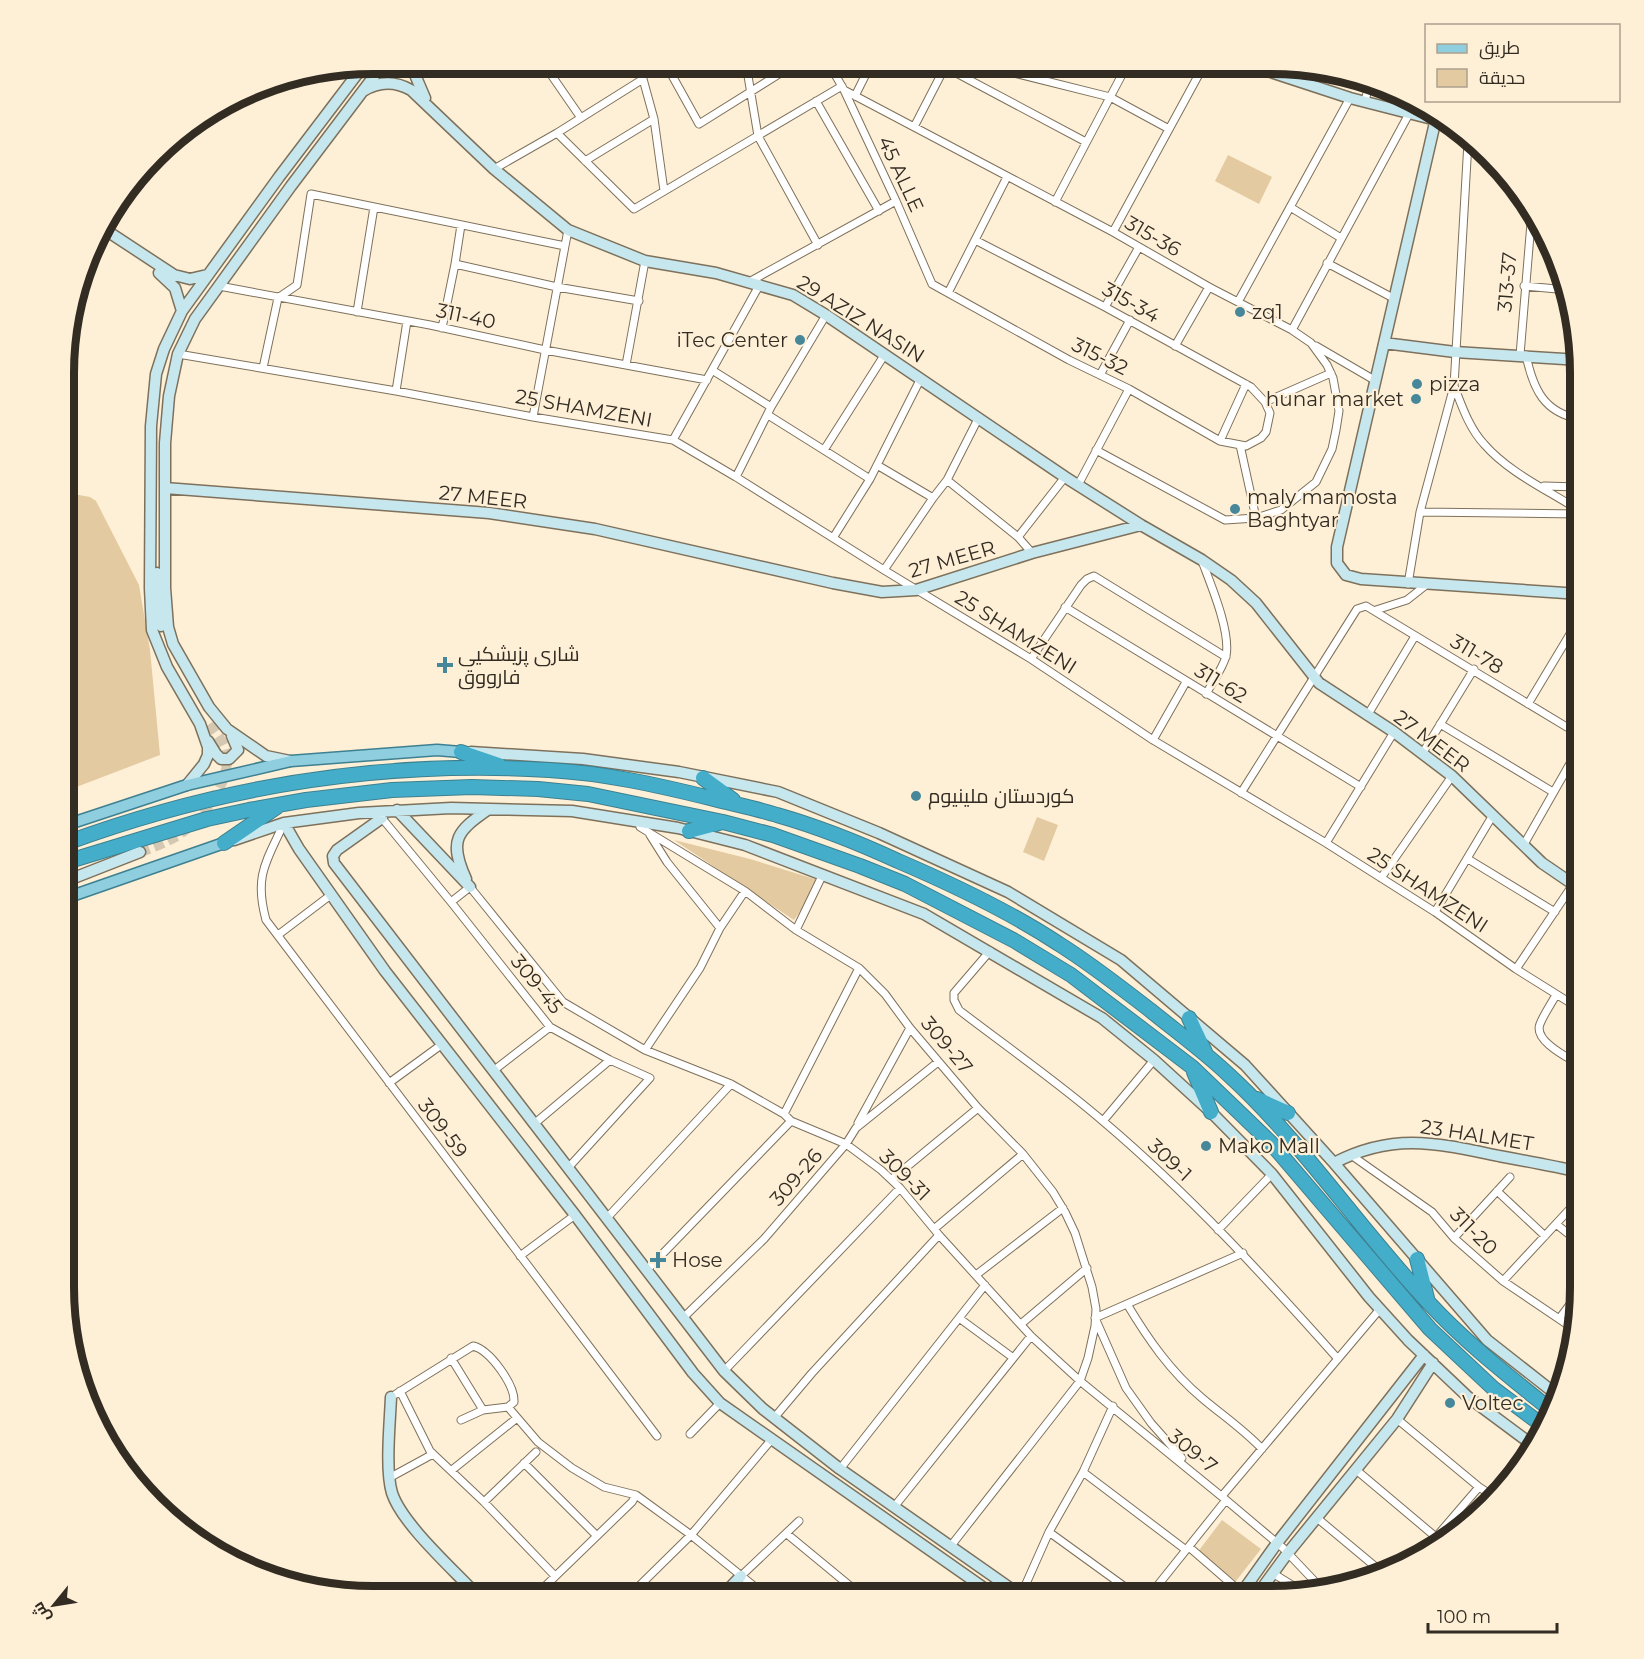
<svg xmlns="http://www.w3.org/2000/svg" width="1644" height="1659" font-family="Montserrat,Cairo,sans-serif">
<rect width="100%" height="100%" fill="#feefd7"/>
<path fill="#e4caa0" d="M1228,155L1272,177L1259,204L1215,181Z
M68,493L90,497L96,501L139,585L150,650L160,755L66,791Z
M1037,817L1058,825L1044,861L1023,852Z
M674,840L750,859L821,881L794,920Z
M1222,1520L1261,1549L1236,1581L1197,1553Z"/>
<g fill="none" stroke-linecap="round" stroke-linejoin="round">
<path stroke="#d5c8b3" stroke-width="10" stroke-dasharray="10 5" stroke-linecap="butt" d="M140,852C155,847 170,841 183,832C205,815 235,777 225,748C221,738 212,728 207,720"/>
<defs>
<path id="street" d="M543,63L581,118
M678,64L669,70L699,124L795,64
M746,64L758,136L818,245
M829,64L844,90L896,201L932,284L1069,360L1129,389L1220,441L1246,446L1261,438L1266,432L1270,413L1265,402L1251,387L1105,307L975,240
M982,65L1110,97L1169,129
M945,67L1086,142
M844,90L1113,232L1209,287L1292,330L1311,343L1327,365L1333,378L1339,411L1336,430L1332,449L1316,482L1281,510L1256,518L1225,520L1096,450
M855,96L871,64
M816,101L879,211
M1365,101L1369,85
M914,127L946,65
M557,133L634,209L842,86
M1468,142L1454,386C1462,406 1469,428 1484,444C1509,473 1548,490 1580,511
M585,161L654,119
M494,169L557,133L643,79L654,119L664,191
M1055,202L1127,65
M1290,207L1341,238
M1113,232L1204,65
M1327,263L1395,299
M455,264L557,287L639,301
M749,282L896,201
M219,286L430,325L545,350L707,380
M1524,286L1568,290
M948,293L1007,177
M1238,302L1350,98
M1105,307L1139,247
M357,312L374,207
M442,328L455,264L461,225
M1292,330L1410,112
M1175,346L1209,287
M1316,346L1376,381
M178,354L396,391L533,417L673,440L736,477L884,570L1031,659L1153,740L1326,843L1435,912L1516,969L1580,1009
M1520,355L1532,211
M1526,355C1533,389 1544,413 1580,419
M626,365L645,261
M263,368L278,298L297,285L311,194L565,246
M712,370L771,407
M1100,375L1130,320
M396,391L407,321
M1265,402L1331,373
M768,415L870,479
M533,417L568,230
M673,440L760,284
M1220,441L1246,384
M1240,445L1256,518
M824,450L885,354
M877,465L933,498
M736,477L771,407L826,315
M947,480L1018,537L1032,553
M1078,485L1129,389
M1544,486L1580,487
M1420,512L1580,514
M1018,537L1065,477
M833,538L870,479L921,378
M1202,561C1211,585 1231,632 1226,656C1223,668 1212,683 1206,694
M884,570L933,498L947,480L979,417
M1408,584L1420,512L1454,386
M1065,607L1361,787
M1376,610L1407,600L1426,585
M1031,659L1081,585L1087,579L1094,576L1226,657
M1528,704L1579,619L1580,611
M1367,716L1415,636
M1440,724L1553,792
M1153,740L1186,682
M1422,754L1474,669
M1241,793L1357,609L1366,606L1580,735
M381,817L451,902L550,1027L610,1060L650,1078L568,1168
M639,822L640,827L745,891L796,930L859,968L885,994L910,1028L978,1108L1023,1154L1053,1192L1065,1212L1075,1233L1092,1287L1096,1309L1095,1326L1088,1358L1080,1381L950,1547
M284,823C266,862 254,876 266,920L657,1436
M650,835L667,862L720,928
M1326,843L1394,732
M1523,846L1580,746
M1468,859L1555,912
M1381,878L1452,776
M451,902L470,887L563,1002L645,1050L731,1084L784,1114L791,1121L846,1144L881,1170L900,1188L939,1235L1031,1336L1080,1381L1226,1500L1283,1548L1322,1589
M1435,912L1493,815
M796,930L823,874
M278,935L332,894
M990,951L954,993V1000L959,1010C1007,1047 1058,1082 1104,1122C1189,1194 1264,1276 1338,1359
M1516,969L1580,874
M1556,995C1551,1004 1544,1014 1540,1024C1533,1041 1569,1058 1580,1065
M645,1050L700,968L720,928L745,891
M493,1071L550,1027
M389,1083L441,1045
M784,1114L859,968
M1103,1121L1154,1060
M858,1123L910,1028
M534,1124L610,1060
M1351,1155L1432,1212L1454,1238L1503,1281L1574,1329
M892,1179L978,1108
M1497,1191L1545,1236
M606,1219L731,1084
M1556,1224L1580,1243
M934,1229L1023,1154
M1218,1230L1272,1174
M1454,1238L1510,1177
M520,1256L575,1215
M646,1271L791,1121
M976,1275L1063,1208
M1503,1281L1580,1198
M1127,1304C1148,1339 1170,1371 1202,1398C1222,1415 1243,1429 1262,1449
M683,1318L764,1239L846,1144L856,1128L938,1062
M959,1318L1012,1357
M1559,1319L1580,1291
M1021,1324L1087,1268
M451,1358L483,1410
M724,1371L900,1188
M400,1391L430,1451L484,1502L555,1576
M396,1394L473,1346C490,1350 515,1385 514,1402L508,1407L483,1410L461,1420
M508,1407L538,1442L572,1468L604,1487L636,1495L691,1535L765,1595
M774,1418L812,1373L939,1235
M1397,1419L1479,1487L1496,1498
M690,1434L720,1403
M1182,1458L1151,1423L1126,1388L1095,1318L1243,1253
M524,1463L597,1536
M840,1469L985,1285
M1355,1469L1437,1538
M452,1470L517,1418
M1083,1472L1186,1550
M389,1478L433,1454
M1222,1496L1380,1309
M484,1502L536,1452
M894,1507L1031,1336
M1317,1518L1383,1573
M1049,1532L1136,1595
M787,1534L861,1595
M1189,1547L1242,1593
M1424,1551L1479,1487
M1274,1574L1305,1593
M741,1576L799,1521
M536,1595L632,1502L636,1495
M630,1595L691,1535L772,1439
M1021,1595L1049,1532L1083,1472L1113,1406
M1150,1595L1226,1500"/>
<path id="secondary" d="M410,63L425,98
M1249,65L1350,98L1436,120
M363,91C379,81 395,81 411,90L494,169L568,230L645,261L716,273L793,295L826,315L1065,477L1141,525
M1437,114L1337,547V563L1346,575L1361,579L1580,594
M101,227L174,275L190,279L207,275
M159,273L175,288L182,311
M1384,343L1455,352L1580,360
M165,488L489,513L595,529L833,583L882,592L916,590L1032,553L1141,525L1202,560L1231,580L1256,603L1319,683L1394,732L1452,776L1542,863L1580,889
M157,573L161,626
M208,741L216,754L221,759H229L238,750L232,736
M471,752L583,759L679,772L778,792L879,833L1008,892L1121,960L1245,1065L1334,1163L1487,1340L1557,1395
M290,761L266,756L227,729L209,707L173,644L168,627L165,588V443L169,396L178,354L195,319L291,186L384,63
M187,785L204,764L208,755V747L200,724L167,667L152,630L150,588L151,426L156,374L164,349L182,311L279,177L364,65
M397,810L470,887
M382,818L337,850L333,856L334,863L724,1371L763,1409L840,1469L1020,1595
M284,823L299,849L385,971L575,1215L693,1373L720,1403L994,1595
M234,840L284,823L359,813L451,808L572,811L678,828L745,845L924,914L1102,1018L1154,1060L1211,1112L1272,1174L1369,1297L1408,1340L1468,1397L1534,1446
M466,879C448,840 457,831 489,809
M66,881L140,852
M1334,1163C1393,1132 1437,1143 1499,1156C1526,1161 1553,1166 1580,1172
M391,1397C390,1422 385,1470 392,1493C402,1524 454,1570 477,1595
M723,1595L741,1576
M1240,1595L1277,1543L1424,1355
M1257,1595L1287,1554L1397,1419L1433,1363"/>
<path id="primary" d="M66,825L187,785L291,761L437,750L461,752
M66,898L224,843"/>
<path id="highway" d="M461,752L499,765
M703,778L733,800
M689,831L719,823
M66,843C221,786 384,760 549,770C604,773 657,785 710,798C733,804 755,808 777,815C819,827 859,843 898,861C954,885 1009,911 1059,944C1091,964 1120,987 1150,1010C1177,1032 1205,1052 1230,1076C1304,1144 1360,1230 1429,1303C1466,1343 1510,1377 1552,1411
M224,843L277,807
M66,862L207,819L249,810L306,800L392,790L472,787L538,789L588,794L723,822L773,835L860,866L905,884L1015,941L1071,975L1192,1067L1270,1142L1430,1329L1494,1389L1546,1428
M1189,1018L1205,1052
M1194,1072L1211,1112
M1257,1099L1288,1113
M1417,1259L1427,1298"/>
</defs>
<use href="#street" stroke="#7e715b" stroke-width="9"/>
<use href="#secondary" stroke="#7e715b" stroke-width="13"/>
<use href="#primary" stroke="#3e8090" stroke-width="13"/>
<use href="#highway" stroke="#3e8090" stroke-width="16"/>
<use href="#street" stroke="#fff" stroke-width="7"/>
<use href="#secondary" stroke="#c7e7ef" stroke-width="10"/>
<use href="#primary" stroke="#8fcedf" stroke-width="10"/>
<use href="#highway" stroke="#44aeca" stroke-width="14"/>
</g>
<g fill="#468799" stroke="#feefd7" stroke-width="2">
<circle cx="1240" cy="312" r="6"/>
<circle cx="800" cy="340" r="6"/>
<circle cx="1417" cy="384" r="6"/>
<circle cx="1416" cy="399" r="6"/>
<circle cx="1235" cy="509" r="6"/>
<path d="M442 656h6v6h6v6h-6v6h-6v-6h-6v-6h6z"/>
<circle cx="916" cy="796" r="6"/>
<circle cx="1206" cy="1146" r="6"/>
<path d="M655 1251h6v6h6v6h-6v6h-6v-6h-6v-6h6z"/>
<circle cx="1450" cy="1403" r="6"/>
</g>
<g text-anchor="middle" stroke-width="4.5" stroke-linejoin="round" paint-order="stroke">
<g font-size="20" fill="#322c23" stroke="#feefd7">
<text transform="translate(901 174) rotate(65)" y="7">45 ALLE</text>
<text transform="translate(1153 236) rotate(30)" y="7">315-36</text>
<text transform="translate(1507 282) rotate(-85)" y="7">313-37</text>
<text transform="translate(1131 302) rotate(29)" y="7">315-34</text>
<text transform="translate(466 316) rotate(12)" y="7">311-40</text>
<text transform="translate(861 319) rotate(32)" y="7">29 AZIZ NASIN</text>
<text transform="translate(1100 356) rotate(26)" y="7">315-32</text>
<text transform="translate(584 408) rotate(10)" y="7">25 SHAMZENI</text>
<text transform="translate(483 497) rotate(6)" y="7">27 MEER</text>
<text transform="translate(952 559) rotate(-16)" y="7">27 MEER</text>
<text transform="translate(1016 632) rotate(32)" y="7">25 SHAMZENI</text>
<text transform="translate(1477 654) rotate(31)" y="7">311-78</text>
<text transform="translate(1221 683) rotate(31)" y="7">311-62</text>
<text transform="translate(1432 741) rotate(37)" y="7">27 MEER</text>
<text transform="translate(1428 890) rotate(33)" y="7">25 SHAMZENI</text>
<text transform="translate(537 984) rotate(51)" y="7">309-45</text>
<text transform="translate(947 1045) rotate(50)" y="7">309-27</text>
<text transform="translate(443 1128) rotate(53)" y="7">309-59</text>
<text transform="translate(1477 1135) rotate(9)" y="7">23 HALMET</text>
<text transform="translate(1170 1160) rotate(43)" y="7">309-1</text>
<text transform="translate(905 1175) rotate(45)" y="7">309-31</text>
<text transform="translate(796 1177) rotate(-49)" y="7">309-26</text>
<text transform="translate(1474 1231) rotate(45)" y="7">311-20</text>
<text transform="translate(1193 1451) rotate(39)" y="7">309-7</text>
</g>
<g font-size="20" fill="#322c23" stroke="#feefd7" text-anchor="start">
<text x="1252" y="319">zq1</text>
<text x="788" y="347" text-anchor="end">iTec Center</text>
<text x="1429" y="391">pizza</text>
<text x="1404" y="406" text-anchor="end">hunar market</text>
<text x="1247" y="504">maly mamosta<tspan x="1247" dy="23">Baghtyar</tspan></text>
<text x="458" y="661">شاری پزیشکیی<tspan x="458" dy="23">فارووق</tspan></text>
<text x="928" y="803">کوردستان ملینیوم</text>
<text x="1218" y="1153">Mako Mall</text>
<text x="672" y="1267">Hose</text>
<text x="1462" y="1410">Voltec</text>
</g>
</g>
<path d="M0 0H1644V1659H0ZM373 74H1271A299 299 0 0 1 1570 373V1287A299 299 0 0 1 1271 1586H373A299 299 0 0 1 74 1287V373A299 299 0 0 1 373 74Z" fill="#feefd7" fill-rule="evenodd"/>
<path fill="none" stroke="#322c23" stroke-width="8" d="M373 74H1271A299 299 0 0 1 1570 373V1287A299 299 0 0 1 1271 1586H373A299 299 0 0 1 74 1287V373A299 299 0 0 1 373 74Z"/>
<rect x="1425" y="24" width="195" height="78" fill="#feefd7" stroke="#aca18f" stroke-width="1.5"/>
<rect x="1437" y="44" width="30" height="9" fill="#8fcedf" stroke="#aca18f" stroke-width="1.5"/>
<text x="1479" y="54" font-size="18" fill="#322c23">طريق</text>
<rect x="1437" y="69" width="30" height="18" fill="#e4caa0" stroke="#aca18f" stroke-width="1.5"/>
<text x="1479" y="84" font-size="18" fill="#322c23">حديقة</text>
<g transform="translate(54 1605) rotate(240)" stroke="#feefd7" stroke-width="4.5" paint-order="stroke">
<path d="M0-4.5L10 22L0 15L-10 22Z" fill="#322c23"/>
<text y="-9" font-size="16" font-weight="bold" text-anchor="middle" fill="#322c23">ش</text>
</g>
<path d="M1428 1623v9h129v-9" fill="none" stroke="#322c23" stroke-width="3"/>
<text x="1437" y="1623" font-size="18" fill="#322c23" stroke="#feefd7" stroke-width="4.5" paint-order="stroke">100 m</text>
</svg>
